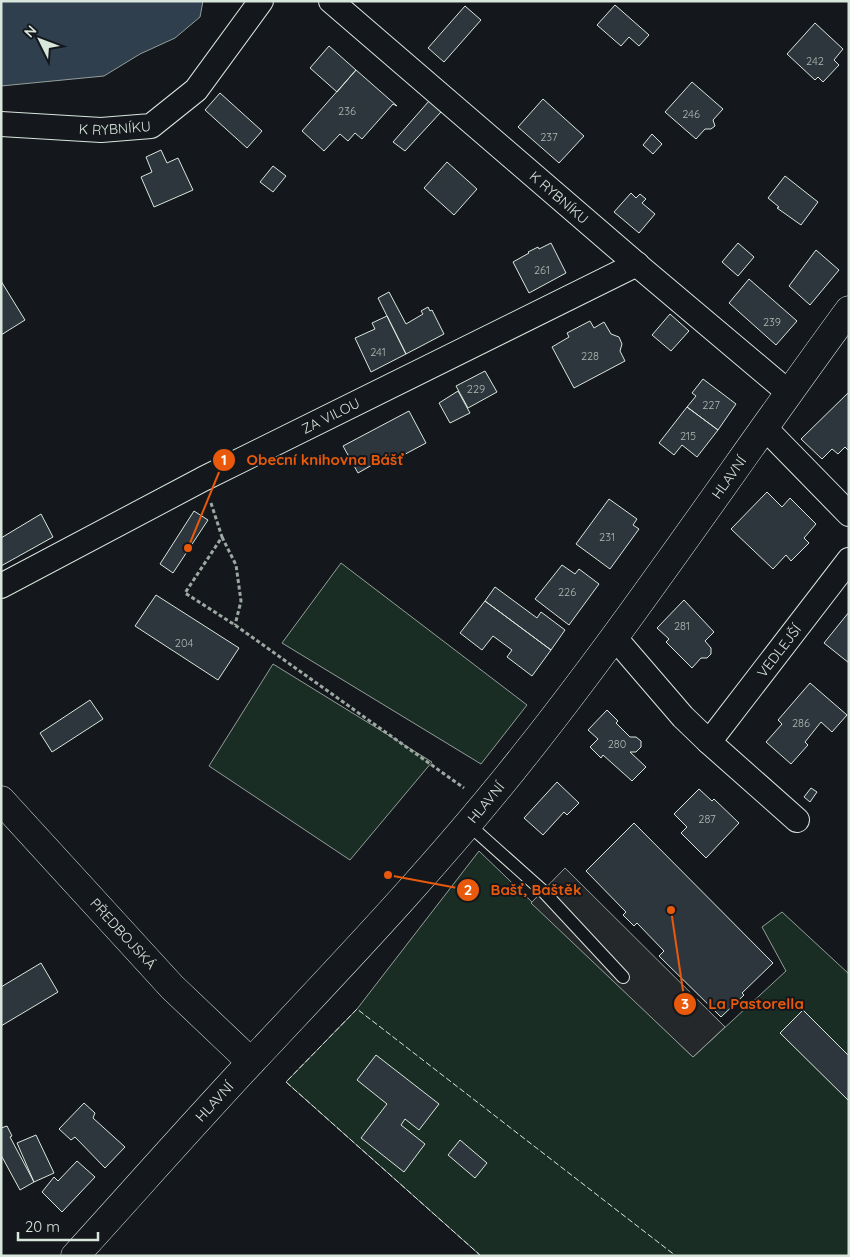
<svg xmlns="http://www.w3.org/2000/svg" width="850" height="1257" font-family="Quicksand,sans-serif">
<rect width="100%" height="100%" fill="#14181c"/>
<path fill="#1a2d24" stroke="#939e99" d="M341,563L527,705L481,764L282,643Z
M273,664L432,762L350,860L209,766Z
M479,851L693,1057L786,971L762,927L782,912L849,974V1256H481L286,1082L357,1009Z"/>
<path fill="#24282b" stroke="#939e99" d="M565,868L725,1027L693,1057L531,903Z"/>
<path fill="#2f3f4d" stroke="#939e99" d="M1,1H203L200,17L175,38L140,54L104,76L1,86Z"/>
<path fill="#2c363c" stroke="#d8e6dc" d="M615,5L649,35L639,46L629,37L621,46L597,25Z
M465,6L481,20L444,62L428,48Z
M815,23L843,49L834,60L839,65L823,82L818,77L815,80L787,54Z
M329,46L356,70L337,92L310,68Z
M356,70L397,106L393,104L362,139L355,133L348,141L340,134L324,151L302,131Z
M692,82L723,109L713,120L715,126L711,129H705L696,139L665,112Z
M220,93L262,131L247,148L205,110Z
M543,99L584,136L559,163L518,127Z
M429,101L441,112L405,151L393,142Z
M652,134L662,144L653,154L643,145Z
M161,150L167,163L178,158L193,190L154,207L141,177L152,172L146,157Z
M447,162L477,189L454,215L424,188Z
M273,166L286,176L273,192L260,182Z
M785,176L818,202L801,225L777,208L779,207L768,198Z
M631,193L636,198L640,194L646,199L642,203L655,214L639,233L614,212Z
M551,243L566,273L529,293L513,262L529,253L528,252L538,247L539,249Z
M738,243L754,257L738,276L722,262Z
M816,250L839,270L810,305L789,286Z
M749,279L797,321L776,345L729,303Z
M1,281L25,320L1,335Z
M389,292L406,324L423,314L421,311L428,307L430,311L432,310L444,334L406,354L378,298Z
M670,314L689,331L671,351L652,335Z
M387,316L406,354L371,372L355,338L375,329L372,323Z
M590,321L594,328L604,322L611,334L619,337L622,344L620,351L625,361L574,388L552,347L569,337L567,333Z
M485,371L497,392L468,408L456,386Z
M703,379L736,404L718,430L687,407L696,396L692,393Z
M458,391L470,413L450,423L439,403Z
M849,392V451L845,447L838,454L832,449L822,459L801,439Z
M687,407L718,430L697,457L682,445L674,455L659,443Z
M409,411L426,443L396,459L393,453L358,473L343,446Z
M767,492L782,507L790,498L816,524L804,538L809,543L791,561L786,555L773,569L731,529Z
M609,499L637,519L633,525L639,529L610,569L576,544Z
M194,511L208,520L173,573L160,564Z
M41,514L53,537L1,566V538Z
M562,565L575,574L579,569L599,584L569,625L535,599Z
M495,587L537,618L541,612L565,630L551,650L485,601Z
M156,595L239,648L218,680L135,626Z
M684,600L714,632L705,641L711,648V654L707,658H701L692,668L666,642L669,639L657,628Z
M485,601L551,650L532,676L507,657L512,650L493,636L482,650L460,633Z
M849,612V663L824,643Z
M810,683L847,715L832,732L821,722L805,742L808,745L791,764L766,742L782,724L778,720Z
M90,700L103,719L52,752L40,733Z
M607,710L618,721L616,723L630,737H636L641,741V747L636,752H630L646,767L632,781L603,755L601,758L590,747L598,739L588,730Z
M557,782L579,803L567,815L564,812L543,835L524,818Z
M811,788L817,792L810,802L804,797Z
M699,789L712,801L714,799L739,823L706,858L681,833L687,827L674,814Z
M634,823L773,963L742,993L744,995L721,1017L659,956L664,951L637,923L634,926L623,915L626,912L586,871Z
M41,963L58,992L1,1026V987Z
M803,1010L849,1056V1101L780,1033Z
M376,1055L439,1104L419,1130L405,1119L401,1125L425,1144L404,1172L361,1138L387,1104L357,1080Z
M84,1103L95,1113L93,1118L125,1147L105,1168L75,1137L71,1140L59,1129Z
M7,1126L12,1136L10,1137L34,1182L20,1190L1,1155V1128Z
M36,1135L54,1173L34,1182L17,1143Z
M460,1140L487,1163L475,1178L448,1155Z
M77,1161L95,1177L62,1212L42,1192L54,1177L58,1181Z"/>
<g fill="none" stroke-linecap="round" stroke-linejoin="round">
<defs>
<path id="lane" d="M468,824L543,891L623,977"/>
<g id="street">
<path id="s1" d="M331,1L641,268L788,392"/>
<path id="s2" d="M1,124L101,130L151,126L196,90L261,1"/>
<path d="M764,427L849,514"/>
<path id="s3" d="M1,586L203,479L637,264"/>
<path d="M615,638L683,717L709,742L797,820"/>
<path id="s4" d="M709,742L849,560"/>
</g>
<g id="secondary">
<path id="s5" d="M1,800L172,987L251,1062"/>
<path id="s6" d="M75,1256C135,1190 193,1124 253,1060C347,960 442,860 527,752C640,609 741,457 849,310"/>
</g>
</defs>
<use href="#lane" stroke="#d8e6dc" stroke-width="14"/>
<use href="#street" stroke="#d8e6dc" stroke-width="26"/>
<use href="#secondary" stroke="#d8e6dc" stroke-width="29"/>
<path stroke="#9da8a2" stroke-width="3" stroke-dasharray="4 2.5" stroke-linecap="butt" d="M211,503L222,537L185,593L235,625L464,788
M222,537L236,565L241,601L235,625"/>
<use href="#lane" stroke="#14181c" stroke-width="12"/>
<use href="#street" stroke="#14181c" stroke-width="24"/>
<use href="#secondary" stroke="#14181c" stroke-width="28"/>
<path stroke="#d8e6dc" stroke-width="1" stroke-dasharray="6 2.5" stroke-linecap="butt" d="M481,1256L286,1082L357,1009L676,1256"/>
</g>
<g text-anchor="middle" stroke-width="4" stroke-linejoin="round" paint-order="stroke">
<g font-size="11" fill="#adbab4">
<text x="815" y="65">242</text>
<text x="347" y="115">236</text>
<text x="691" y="118">246</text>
<text x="549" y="141">237</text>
<text x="542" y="274">261</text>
<text x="772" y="326">239</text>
<text x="378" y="356">241</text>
<text x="590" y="360">228</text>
<text x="476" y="393">229</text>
<text x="711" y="409">227</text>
<text x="688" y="440">215</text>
<text x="607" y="541">231</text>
<text x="567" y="596">226</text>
<text x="682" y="630">281</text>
<text x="184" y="647">204</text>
<text x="801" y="727">286</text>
<text x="617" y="748">280</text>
<text x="707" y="823">287</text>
</g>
<g font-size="14" fill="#d8e6dc" stroke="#14181c">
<text dy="5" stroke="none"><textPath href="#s2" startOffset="114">K RYBNÍKU</textPath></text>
<text dy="5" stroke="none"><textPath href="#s1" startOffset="301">K RYBNÍKU</textPath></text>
<text dy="5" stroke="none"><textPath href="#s3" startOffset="371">ZA VILOU</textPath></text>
<text dy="5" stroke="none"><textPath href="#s6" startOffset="1018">HLAVNÍ</textPath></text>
<text dy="5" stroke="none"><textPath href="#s4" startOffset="115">VEDLEJŠÍ</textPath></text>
<text dy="5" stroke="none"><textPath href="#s6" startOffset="612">HLAVNÍ</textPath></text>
<text dy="5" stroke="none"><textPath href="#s5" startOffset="181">PŘEDBOJSKÁ</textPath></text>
<text dy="5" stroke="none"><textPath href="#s6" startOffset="208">HLAVNÍ</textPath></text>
</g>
</g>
<path fill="none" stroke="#e8590c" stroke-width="2" d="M188 548L224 460M388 875L468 890M671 910L685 1004"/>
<g fill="#e8590c" stroke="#14181c" stroke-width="2">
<circle cx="188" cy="548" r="5"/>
<circle cx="388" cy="875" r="5"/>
<circle cx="671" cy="910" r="5"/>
<circle cx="224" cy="460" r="12"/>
<circle cx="468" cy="890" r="12"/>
<circle cx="685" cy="1004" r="12"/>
</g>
<g font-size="15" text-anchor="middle" font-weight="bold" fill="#fff">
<text x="224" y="465">1</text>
<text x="468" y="895">2</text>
<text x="685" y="1009">3</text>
</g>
<g font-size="15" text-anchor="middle" font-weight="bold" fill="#e8590c" stroke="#14181c" stroke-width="4" stroke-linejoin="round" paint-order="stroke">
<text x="325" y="465">Obecní knihovna Bášť</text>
<text x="536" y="895">Bašť, Baštěk</text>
<text x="756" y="1009">La Pastorella</text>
</g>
<rect width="850" height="1257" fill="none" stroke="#d8e6dc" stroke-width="5"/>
<g transform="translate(40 40) rotate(312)" stroke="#14181c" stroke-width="4" paint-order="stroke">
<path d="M0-4L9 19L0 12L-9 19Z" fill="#d8e6dc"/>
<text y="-8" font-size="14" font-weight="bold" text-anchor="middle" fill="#d8e6dc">N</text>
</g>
<path d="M18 1232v8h80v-8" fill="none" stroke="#d8e6dc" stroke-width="2.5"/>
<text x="25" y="1232" font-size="15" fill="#d8e6dc" stroke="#14181c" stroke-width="4" paint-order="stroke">20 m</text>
</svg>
